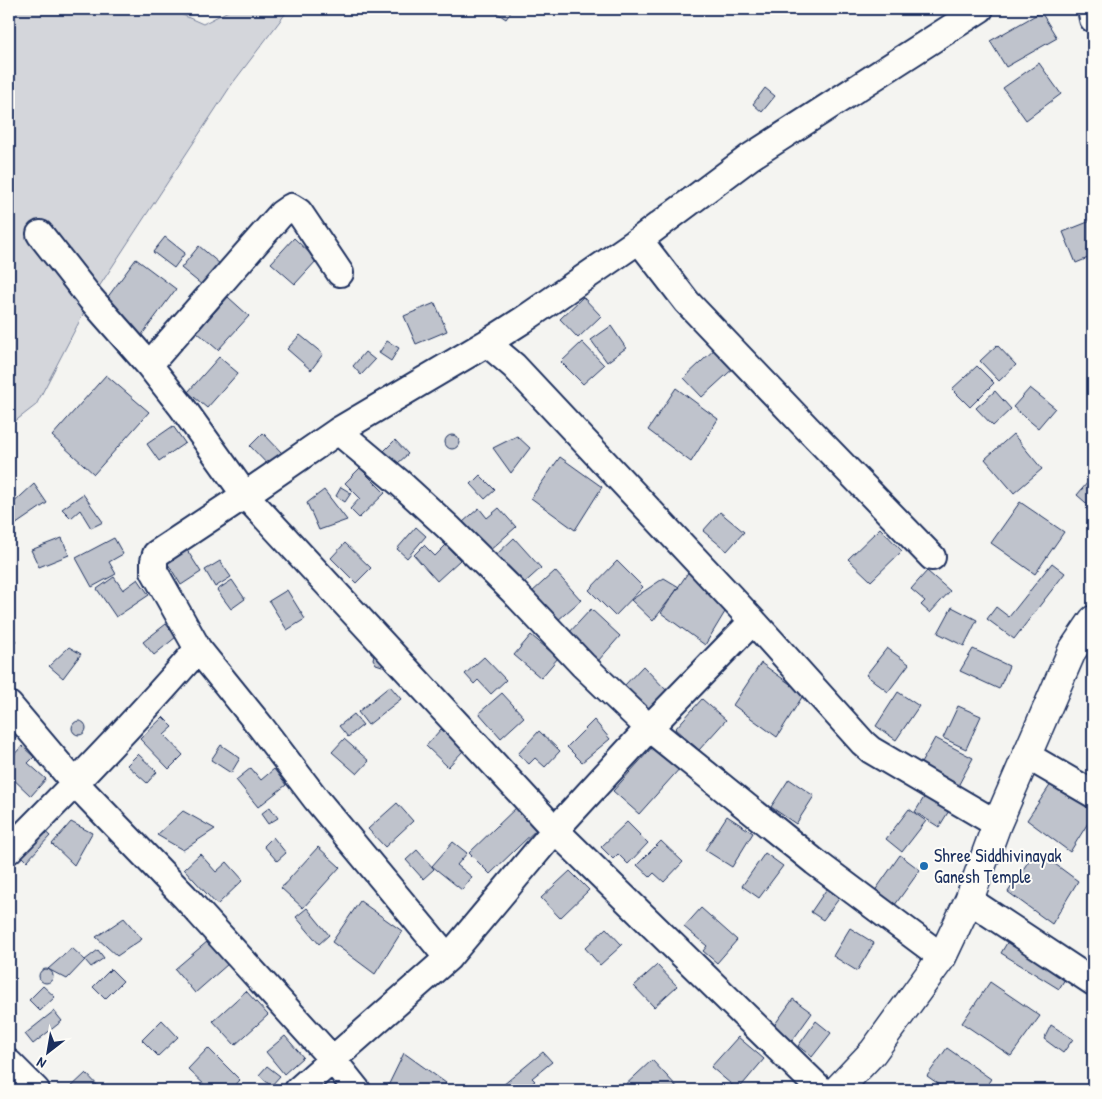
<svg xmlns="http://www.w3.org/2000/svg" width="1102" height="1099" font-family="'Patrick Hand',sans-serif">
<rect width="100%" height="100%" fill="#f4f4f1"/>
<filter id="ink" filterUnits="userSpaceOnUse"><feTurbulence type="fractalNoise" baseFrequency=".02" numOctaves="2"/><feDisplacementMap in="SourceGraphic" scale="10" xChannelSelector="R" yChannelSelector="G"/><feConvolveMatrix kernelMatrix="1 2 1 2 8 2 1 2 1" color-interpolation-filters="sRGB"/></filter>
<g filter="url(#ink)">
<path fill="#d4d6db" stroke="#78829c" d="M9,9H169L203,24L232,9H289L232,84L91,299L36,405L9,426Z"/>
<path fill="#bfc3cc" stroke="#1b2f5e" d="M491,9H513L506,19Z
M1041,12L1057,38L1006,67L990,41Z
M1039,63L1061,94L1026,120L1003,88Z
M765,88L775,96L762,112L753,104Z
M1093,220V256L1076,263L1063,232Z
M165,237L185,253L174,268L153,252Z
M294,238L317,260L295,284L271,263Z
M199,246L220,264L202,285L181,268Z
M136,259L176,289L141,336L101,306Z
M228,297L249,316L218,350L197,332Z
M583,297L601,316L578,338L560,319Z
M435,303L447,331L416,344L404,316Z
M611,326L626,348L607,362L591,340Z
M300,335L323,354L311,370L287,349Z
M387,341L399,348L391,361L379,353Z
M582,342L604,365L583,384L561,362Z
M997,345L1016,365L999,381L980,361Z
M718,346L737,365L702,397L684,378Z
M365,352L375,360L361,375L353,366Z
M219,357L238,373L207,408L188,392Z
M977,366L994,383L970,407L952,389Z
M106,375L149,412L94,474L52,436Z
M676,388L718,419L691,462L648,430Z
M1030,388L1055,408L1038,428L1013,407Z
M995,391L1011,409L993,426L976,408Z
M173,426L185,443L159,461L147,444Z
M263,433L283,454L270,467L250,446Z
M1013,434L1042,469L1014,493L985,459Z
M445 442a7 7 0 1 1 14 0a7 7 0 1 1-14 0Z
M517,436L530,448L511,473L493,448Z
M395,440L408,454L397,464L384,451Z
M560,457L602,487L575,530L531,498Z
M360,468L385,493L359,518L350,509L360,498L345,483Z
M480,475L495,490L485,499L471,484Z
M1093,476V509L1077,495Z
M34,484L47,503L9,529V507Z
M341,487L351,493L345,502L336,496Z
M324,490L347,520L319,530L307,503Z
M83,494L103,522L91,528L80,510L71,518L62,509Z
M1020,502L1064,532L1035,574L991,543Z
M479,508L487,518L499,508L516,527L488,552L463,522Z
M720,512L744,532L727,551L703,531Z
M416,527L426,536L407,558L397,549Z
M880,528L902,551L871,581L848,559Z
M62,538L69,555L39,567L31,550Z
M114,538L123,554L109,562L116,574L92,587L76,558Z
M514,538L541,568L521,586L495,556Z
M345,543L371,568L356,583L331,558Z
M424,545L435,556L446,545L460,560L437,581L414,555Z
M185,547L201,572L181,585L165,559Z
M220,561L231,577L215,587L205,570Z
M617,561L643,587L615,616L589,590Z
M1052,563L1065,573L1014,639L987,619L996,607L1009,617Z
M555,571L581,600L557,621L531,593Z
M689,571L731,602L705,645L661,613Z
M927,571L950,591L930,613L921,605L925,601L911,589Z
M114,577L123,590L138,579L149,595L116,617L97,589Z
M664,578L679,587L653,621L631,600Z
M232,580L245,599L231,609L217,590Z
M287,590L305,619L287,630L269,601Z
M952,607L977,620L964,646L938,633Z
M591,609L620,636L598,661L568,634Z
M166,624L176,637L154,655L143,642Z
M9,633L16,641L9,647Z
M531,635L558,658L541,678L514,655Z
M69,647L81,654L63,678L49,666Z
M887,648L909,664L888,692L866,675Z
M973,649L1009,666L999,689L960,671Z
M375,651L387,664L382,666L376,664L373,659Z
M484,657L506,680L491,694L478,680L474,684L465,674Z
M761,663L804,694L777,737L733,705Z
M643,666L670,694L650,714L623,687Z
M390,686L401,699L368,725L358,712Z
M898,692L919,706L896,740L876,726Z
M502,693L524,717L501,738L479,713Z
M702,699L726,720L699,750L675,729Z
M958,706L981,716L966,749L943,738Z
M354,714L363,725L348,737L339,726Z
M163,717L173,727L164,735L183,755L169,769L140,739Z
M594,720L610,739L582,762L567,747Z
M72 728a7 7 0 1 1 14 0a7 7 0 1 1-14 0Z
M9,722L20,733L9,744Z
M441,729L464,750L448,767L426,746Z
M539,731L560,751L545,767L535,758L529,764L518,754Z
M935,738L973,758L958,786L920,765Z
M344,739L369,761L357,774L332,752Z
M655,744L681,767L639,814L613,791Z
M221,745L240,758L231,773L211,760Z
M22,746L34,757L28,763L46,779L31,796L9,775V760Z
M138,754L157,772L147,783L127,765Z
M251,768L261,780L274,769L286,785L258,807L236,780Z
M1055,778L1093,806V815L1070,852L1027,820Z
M789,779L814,796L796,824L771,807Z
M931,786L955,801L939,827L915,812Z
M397,803L413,821L385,847L368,829Z
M520,804L541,825L490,874L469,853Z
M270,807L278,818L268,824L261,814Z
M909,809L926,821L902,852L886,839Z
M183,811L215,829L183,850L157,835Z
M727,816L753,833L732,867L705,850Z
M71,822L92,833L74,865L52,844Z
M627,822L648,843L628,864L618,854L613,859L601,847Z
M41,828L50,836L27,861L19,853Z
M273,837L286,853L277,861L264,846Z
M661,841L683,862L664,882L654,873L650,877L637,865Z
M453,842L467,853L457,865L472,877L462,890L432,866Z
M318,847L340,867L303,908L281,888Z
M417,850L434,869L423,879L406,860Z
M1036,850L1078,881L1052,924L1008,892Z
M765,853L783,866L759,898L742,886Z
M200,854L216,872L227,862L243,880L217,905L184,869Z
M900,855L920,870L892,909L872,895Z
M570,871L589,890L560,918L541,898Z
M828,887L841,896L823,920L811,912Z
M360,901L402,931L375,974L332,942Z
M307,908L329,935L319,944L296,917Z
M701,908L737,940L717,963L703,951L707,946L684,927Z
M124,918L142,939L117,956L96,937Z
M606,928L622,945L600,965L585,948Z
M850,928L874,943L857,971L833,956Z
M1011,936L1069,972L1059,989L1001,953Z
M208,941L228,964L195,993L175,969Z
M72,948L85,960L67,979L48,969Z
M98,950L104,958L91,967L85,960Z
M657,965L677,986L654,1007L634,986Z
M111,969L123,981L105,999L93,987Z
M39 976a7 7 0 1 1 14 0a7 7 0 1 1-14 0Z
M990,982L1040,1016L1011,1056L962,1023Z
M43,986L55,997L40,1011L29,1000Z
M246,991L268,1015L235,1045L213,1021Z
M793,999L812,1013L792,1041L773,1027Z
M54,1011L62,1021L33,1044L25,1034Z
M162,1020L178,1037L158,1056L142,1040Z
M816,1021L831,1033L812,1057L798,1046Z
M1051,1025L1073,1039L1063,1053L1044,1039Z
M285,1036L303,1057L284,1074L266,1052Z
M738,1037L764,1059L738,1090L711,1067Z
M208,1048L240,1080L231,1090H210L188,1069Z
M947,1048L991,1079L983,1090H947L927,1076Z
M543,1052L552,1062L532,1078L535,1081L524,1090H497Z
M404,1053L446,1083L441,1090H386Z
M652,1060L680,1090H620Z
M267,1066L280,1076L271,1086L259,1075Z
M86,1073L100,1088L97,1090H70L69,1089Z"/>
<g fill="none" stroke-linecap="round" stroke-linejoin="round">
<defs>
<path id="street" d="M1091,9L1093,19
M40,234L91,299L149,365L182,407L245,495L555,830L821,1090
M639,240L687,302L807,428L932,557
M149,365L281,214L291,207L299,212L340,273
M338,431L400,483L448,527L513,591L583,665L649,728L753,621L514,366L487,343
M753,621L863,743L871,750L997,824
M9,705L75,783L185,897L333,1060L357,1090
M1026,755L1093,794
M9,850C74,785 138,719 198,649
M969,900L1093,982
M448,958L316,799L261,727L198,649L154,571V561L156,554L245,495L338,431L487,343L523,320L639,240L750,157L980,9
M9,1063L36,1090
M298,1090L448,958L555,830L649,728L815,862L942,957"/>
<path id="primary" d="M837,1090L873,1052L942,957L969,900L997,824L1072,651L1093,620"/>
</defs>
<use href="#street" stroke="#1b2f5e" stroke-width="30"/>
<use href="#primary" stroke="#1b2f5e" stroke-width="31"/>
<use href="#street" stroke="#fdfcf7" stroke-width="26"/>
<use href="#primary" stroke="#fdfcf7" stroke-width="28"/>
</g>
</g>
<circle fill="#1f6fb2" stroke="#fdfcf7" stroke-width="2" cx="924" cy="866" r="5"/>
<g text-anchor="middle" stroke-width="4" stroke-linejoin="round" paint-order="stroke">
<g font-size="18" fill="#1b2f5e" stroke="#fdfcf7" text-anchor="start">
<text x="934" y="862">Shree Siddhivinayak<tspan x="934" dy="21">Ganesh Temple</tspan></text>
</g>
</g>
<rect width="1102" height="1099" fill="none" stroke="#fdfcf7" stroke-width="30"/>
<rect x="15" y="15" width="1072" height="1069" fill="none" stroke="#1b2f5e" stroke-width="2" filter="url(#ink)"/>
<g transform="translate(48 1052) rotate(211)" stroke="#fdfcf7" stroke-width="4" paint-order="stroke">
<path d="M0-4L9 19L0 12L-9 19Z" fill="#1b2f5e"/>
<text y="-8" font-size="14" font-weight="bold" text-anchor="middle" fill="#1b2f5e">N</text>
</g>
</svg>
